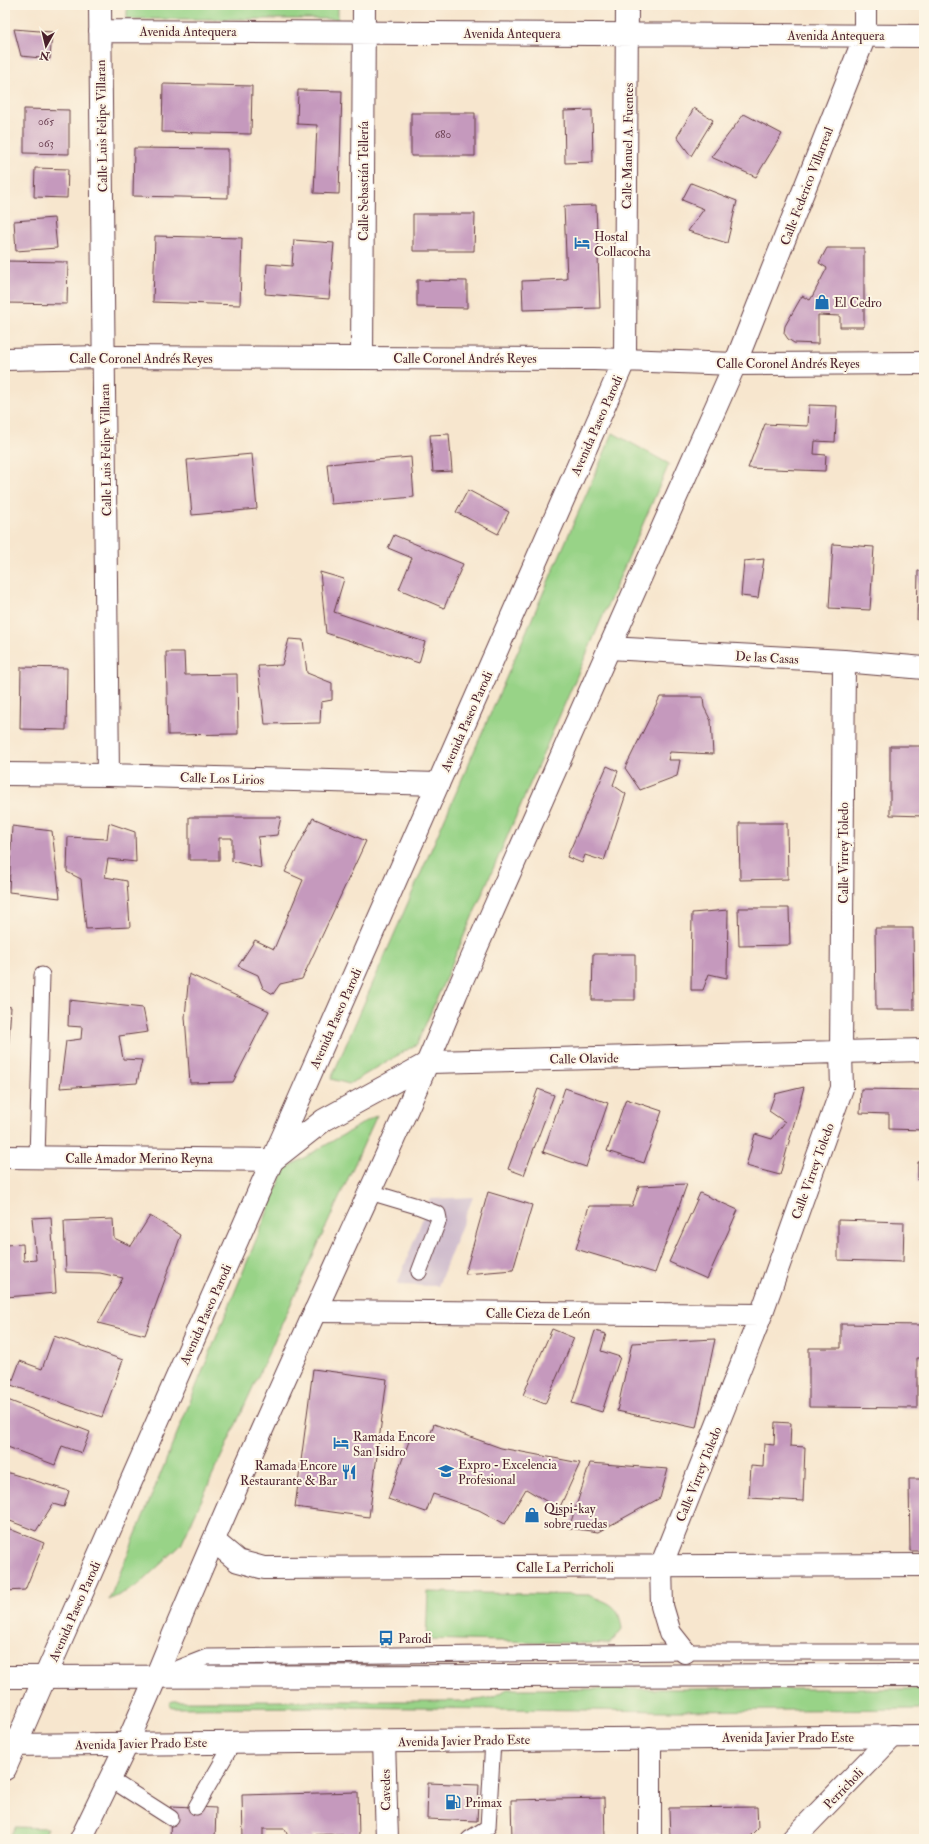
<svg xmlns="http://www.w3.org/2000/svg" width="929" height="1844" font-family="'IM FELL Double Pica',serif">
<rect width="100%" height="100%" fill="#fcf5e5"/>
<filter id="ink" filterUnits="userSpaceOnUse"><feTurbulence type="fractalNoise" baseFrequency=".025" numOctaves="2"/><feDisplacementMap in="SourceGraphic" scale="8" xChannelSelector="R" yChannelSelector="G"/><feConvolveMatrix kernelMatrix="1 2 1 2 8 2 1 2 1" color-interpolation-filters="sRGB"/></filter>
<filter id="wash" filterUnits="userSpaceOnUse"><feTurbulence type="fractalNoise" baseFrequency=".012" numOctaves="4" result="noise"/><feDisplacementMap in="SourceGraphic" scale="16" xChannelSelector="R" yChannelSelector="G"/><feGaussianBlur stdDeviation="0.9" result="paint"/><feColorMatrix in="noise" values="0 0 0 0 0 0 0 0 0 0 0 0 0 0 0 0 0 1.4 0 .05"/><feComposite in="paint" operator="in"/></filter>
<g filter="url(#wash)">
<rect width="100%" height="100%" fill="#f7e6ce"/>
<path fill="#d0bdcd" d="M473,1197L438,1286L397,1285L430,1199Z"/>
<path fill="#98d387" stroke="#717959" d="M127,5H338V19H127Z
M613,433L669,464L417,1044L349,1084L331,1079Z
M377,1115L181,1545L137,1586L109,1600L285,1169Z
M428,1592L589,1595C610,1604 619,1604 622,1629L610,1644L426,1639Z
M507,1689H924V1709L669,1711L330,1707L172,1708L169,1703L173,1701H464C481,1700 493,1699 507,1689Z
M15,1827L48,1828L43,1839H9Z"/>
<g id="blocks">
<path fill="#c599bd" d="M14,29L52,32L50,59L21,56Z
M163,84L252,86L251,134L162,132Z
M298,90L342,91L339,194L314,193L317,125L297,124Z
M694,108L713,120L691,156L677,137Z
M24,109L69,110V154L24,153Z
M592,110L593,162L565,163L564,111Z
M411,113H475V156H411Z
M744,114L782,134L756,177L711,157Z
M134,148L228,149V198L133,196Z
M35,168L68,169L67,198L34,197Z
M691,183L737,201L727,243L688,231L704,209L682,200Z
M596,205L600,308L523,310L522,281L567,279L564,206Z
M413,214H475L474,251H413Z
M54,218L57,248L16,251L14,221Z
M155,236L242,238L240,305L153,302Z
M294,240L334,243L329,299L265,294L267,264L292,266Z
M827,248H864V327H840V316L818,315V344L794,343L788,339L784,333L785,326L802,296L810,300L812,297L827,268L819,263Z
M5,261L68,262L67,304L5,303Z
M417,280L467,281V308L417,307Z
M809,405L837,406L835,442L815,441L814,454L826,455L825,471L748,468L765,424L808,426Z
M449,434L452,471L433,472L430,435Z
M252,454L257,509L192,515L187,460Z
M411,457L414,497L331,504L327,464Z
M468,490L509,512L498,534L456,512Z
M394,535L463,564L444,608L399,589L412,558L388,548Z
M833,544L874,547L870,610L829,608Z
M764,559L758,598L741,596L744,561Z
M918,571H924V622L917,620Z
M320,572L344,579L334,612L425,642L419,663L326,633Z
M289,639L303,640L307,673L332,683V700L321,702L320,723L265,724L258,666L282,665Z
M166,652H184L185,675L237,674L238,734L168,735Z
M21,667L67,668L66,730L20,729Z
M660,697H703L704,707L711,721L713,754L670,752L668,760H680L677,776L640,790L625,768Z
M890,746H924V816L890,815Z
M607,766L618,771L613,785L626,794L604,861L585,855L582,863L567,857Z
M189,817H281L277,835L258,837L261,868L232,861V838H219V860H189Z
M313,818L366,841L302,979L280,984L273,994L263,988L258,975L238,966L255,940L274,949L303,880L285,872Z
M109,823L135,832L136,862L108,859L105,877L127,881L130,927L86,929L81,879L67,872L68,837L107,839Z
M739,823H787L788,879L740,880Z
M12,826L52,831L60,898L9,892Z
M738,908H789L790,945L739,946Z
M728,910L727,978L709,974L703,990H691L692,913Z
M875,928H913L914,1010H876Z
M593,954H635V1000H592Z
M189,974L269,1011L233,1082L190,1083L185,1017Z
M69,1000L143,1008L148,1032L119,1036L123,1059L142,1060L137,1083L60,1088L66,1041L81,1039L82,1027L68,1026Z
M5,1006L11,1007L6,1082H5Z
M804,1087L780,1175L746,1166L755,1134L772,1139L785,1122L769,1111L775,1094Z
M565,1088L608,1103L586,1167L543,1152Z
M538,1089L554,1095L524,1175L508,1169Z
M861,1089L924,1090V1130L889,1129V1114L860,1113Z
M626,1099L662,1111L644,1163L607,1151Z
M918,1162H924V1181H918Z
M687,1184L655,1273L576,1249L589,1206H632L639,1186Z
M488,1192L532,1205L513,1270L465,1274Z
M700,1193L738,1210L707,1279L669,1262Z
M150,1216L181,1235L145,1335L98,1323L123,1278L100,1273L66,1272L64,1221L113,1219L114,1238L131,1246Z
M51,1217L56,1293L6,1297L5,1245L23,1244L24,1261L36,1260L32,1218Z
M838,1220L904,1222L903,1262L838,1260Z
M841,1324L924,1325V1358H917V1408L809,1407V1348H841Z
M552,1329L574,1338L545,1404L523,1395Z
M595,1331L606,1334L601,1351L620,1357L602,1412L572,1403Z
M54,1336L123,1360L102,1417L11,1385L20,1361L42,1369Z
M715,1339L696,1428L617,1411L632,1343Z
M313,1369L387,1379L369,1517L295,1507Z
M5,1399L90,1432L82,1453L62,1446L55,1465L5,1446Z
M775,1422L791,1423L790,1446L805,1447L803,1501L749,1498L751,1466L763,1467L764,1444L774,1445Z
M434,1424L501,1448L580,1463L559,1509L526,1489L505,1524L479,1510L433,1494L426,1512L388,1499L412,1433L429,1438Z
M590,1463L668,1469L660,1498L598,1532L569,1528Z
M6,1472L69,1491L64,1507L53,1504L36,1531L5,1519Z
M909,1479H924V1551H910Z
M5,1527L44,1543L25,1590L5,1591Z
M428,1783L479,1785L477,1821L427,1819Z
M358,1792L359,1839H342V1834L313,1835V1839H289L285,1829H263V1839H243L242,1795Z
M604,1798L605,1839H512L511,1800Z
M171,1806L216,1808L215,1839H170Z
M757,1807L758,1828L747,1839H670L669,1808Z"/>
</g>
</g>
<g filter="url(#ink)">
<use href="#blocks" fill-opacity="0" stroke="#643d43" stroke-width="1"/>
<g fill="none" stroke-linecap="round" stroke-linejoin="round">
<defs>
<path id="service" d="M37,1158L42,975
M370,1192L417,1206L438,1214L439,1219L419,1272
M166,1673L207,1657L685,1652H924
M110,1779L171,1818
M196,1807L233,1743
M469,1839L488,1827L493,1740"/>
<path id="minor" d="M100,5L108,775
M100,31L924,36
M362,358L364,5
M625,359L627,5
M735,364L865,36V5
M609,648L844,661L924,668
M5,774L108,775L438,784
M5,1157L273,1160L324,1120L430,1062L924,1050
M315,1311L761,1315
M214,1541L238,1561L264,1568L924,1565
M685,1652L670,1633L662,1606L661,1566L761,1315L842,1088L841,1053L844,661
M650,1738V1839
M384,1741L387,1839
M793,1839L893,1736"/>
<path id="tertiary" d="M5,359L104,357L594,359L735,364L924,363
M45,1677L625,359
M156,1677C213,1537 275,1399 338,1261C378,1173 420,1085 456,994L735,364"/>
<path id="secondary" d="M5,1769L45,1677
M81,1839L127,1744L156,1677"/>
<path id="primary" d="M5,1677L924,1675
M5,1745L924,1736"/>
</defs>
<use href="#service" stroke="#643d43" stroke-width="17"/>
<use href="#minor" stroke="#643d43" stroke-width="24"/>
<use href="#tertiary" stroke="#643d43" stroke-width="24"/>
<use href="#secondary" stroke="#643d43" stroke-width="24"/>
<use href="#primary" stroke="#643d43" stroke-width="24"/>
<use href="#service" stroke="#fff" stroke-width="15"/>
<use href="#minor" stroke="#fff" stroke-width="22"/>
<use href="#tertiary" stroke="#fff" stroke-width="22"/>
<use href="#secondary" stroke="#fff" stroke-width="22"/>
<use href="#primary" stroke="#fff" stroke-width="22"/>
</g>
</g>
<defs>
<symbol id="hotel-bare" viewBox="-9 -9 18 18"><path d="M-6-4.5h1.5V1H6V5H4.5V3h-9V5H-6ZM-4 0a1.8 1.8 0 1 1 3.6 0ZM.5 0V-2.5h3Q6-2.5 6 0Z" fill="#1f6fb2" stroke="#fcf5e5" stroke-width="2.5" paint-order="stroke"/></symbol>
<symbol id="shop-bare" viewBox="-9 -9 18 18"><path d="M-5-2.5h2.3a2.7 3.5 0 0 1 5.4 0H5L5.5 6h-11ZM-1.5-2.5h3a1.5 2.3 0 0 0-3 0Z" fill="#1f6fb2" stroke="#fcf5e5" stroke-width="2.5" paint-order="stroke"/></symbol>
<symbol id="school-bare" viewBox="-9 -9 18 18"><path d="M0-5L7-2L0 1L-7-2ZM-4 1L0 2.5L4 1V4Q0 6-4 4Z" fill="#1f6fb2" stroke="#fcf5e5" stroke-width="2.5" paint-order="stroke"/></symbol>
<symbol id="restaurant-bare" viewBox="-9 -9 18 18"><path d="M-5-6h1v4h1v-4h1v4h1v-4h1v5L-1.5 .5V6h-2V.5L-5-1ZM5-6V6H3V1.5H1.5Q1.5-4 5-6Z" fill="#1f6fb2" stroke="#fcf5e5" stroke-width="2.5" paint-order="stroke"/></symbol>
<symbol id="bus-bare" viewBox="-9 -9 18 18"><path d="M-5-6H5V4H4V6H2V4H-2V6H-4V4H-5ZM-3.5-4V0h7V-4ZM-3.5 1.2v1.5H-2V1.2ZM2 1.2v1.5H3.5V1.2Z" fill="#1f6fb2" stroke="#fcf5e5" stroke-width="2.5" paint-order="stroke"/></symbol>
<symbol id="fuel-bare" viewBox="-9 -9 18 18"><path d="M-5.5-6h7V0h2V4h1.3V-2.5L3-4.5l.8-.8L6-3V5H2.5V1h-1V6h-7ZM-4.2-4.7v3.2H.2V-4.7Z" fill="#1f6fb2" stroke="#fcf5e5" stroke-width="2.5" paint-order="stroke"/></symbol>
</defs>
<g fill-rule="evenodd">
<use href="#hotel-bare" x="571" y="232" width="22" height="22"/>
<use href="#shop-bare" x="811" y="291" width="22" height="22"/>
<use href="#hotel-bare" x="330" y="1432" width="22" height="22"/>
<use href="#school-bare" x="435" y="1460" width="22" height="22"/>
<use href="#restaurant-bare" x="338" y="1461" width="22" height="22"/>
<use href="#shop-bare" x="521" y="1504" width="22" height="22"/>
<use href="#bus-bare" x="375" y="1627" width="22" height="22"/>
<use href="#fuel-bare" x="442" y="1791" width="22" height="22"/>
</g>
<g text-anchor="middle" stroke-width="4" stroke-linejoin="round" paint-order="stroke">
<g font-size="11" fill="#693e50">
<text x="46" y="125">065</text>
<text x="443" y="138">680</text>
<text x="46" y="147">063</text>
</g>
<g font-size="13" fill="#4a1f2b" stroke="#fcf5e5">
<text x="188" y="36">Avenida Antequera</text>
<text x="512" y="38">Avenida Antequera</text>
<text x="836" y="40">Avenida Antequera</text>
<text transform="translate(101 126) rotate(-91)" y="5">Calle Luis Felipe Villaran</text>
<text transform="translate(627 146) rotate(-89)" y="5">Calle Manuel A. Fuentes</text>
<text transform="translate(363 181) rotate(-90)" y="5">Calle Sebastián Tellería</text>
<text transform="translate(806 186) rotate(-69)" y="5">Calle Federico Villarreal</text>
<text x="141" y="363">Calle Coronel Andrés Reyes</text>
<text x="465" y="363">Calle Coronel Andrés Reyes</text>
<text x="788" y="368">Calle Coronel Andrés Reyes</text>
<text transform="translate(596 425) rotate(-66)" y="5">Avenida Paseo Parodi</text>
<text transform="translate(105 450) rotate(-91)" y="5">Calle Luis Felipe Villaran</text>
<text transform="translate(767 657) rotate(3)" y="5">De las Casas</text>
<text transform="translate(466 721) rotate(-66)" y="5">Avenida Paseo Parodi</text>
<text transform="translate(222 778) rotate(2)" y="5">Calle Los Lirios</text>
<text transform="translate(843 853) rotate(-90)" y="5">Calle Virrey Toledo</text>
<text transform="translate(335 1018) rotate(-66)" y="5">Avenida Paseo Parodi</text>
<text transform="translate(584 1058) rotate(-1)" y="5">Calle Olavide</text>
<text x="139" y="1163">Calle Amador Merino Reyna</text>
<text transform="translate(812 1171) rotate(-70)" y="5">Calle Virrey Toledo</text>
<text x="538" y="1318">Calle Cieza de León</text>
<text transform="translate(205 1314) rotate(-66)" y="5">Avenida Paseo Parodi</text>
<text transform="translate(698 1474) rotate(-68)" y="5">Calle Virrey Toledo</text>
<text x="565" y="1572">Calle La Perricholi</text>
<text transform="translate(74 1611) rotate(-66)" y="5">Avenida Paseo Parodi</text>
<text x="788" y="1742">Avenida Javier Prado Este</text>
<text transform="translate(464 1740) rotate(-1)" y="5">Avenida Javier Prado Este</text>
<text transform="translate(141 1743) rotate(-1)" y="5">Avenida Javier Prado Este</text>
<text transform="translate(843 1788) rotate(-46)" y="5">Perricholi</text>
<text transform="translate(385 1790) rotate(-91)" y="5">Cavedes</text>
</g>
<g font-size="13" fill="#4a1f2b" stroke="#fcf5e5" text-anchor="start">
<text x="594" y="241">Hostal<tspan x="594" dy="15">Collacocha</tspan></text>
<text x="834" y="307">El Cedro</text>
<text x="353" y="1441">Ramada Encore<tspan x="353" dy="15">San Isidro</tspan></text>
<text x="458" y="1469">Expro - Excelencia<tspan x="458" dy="15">Profesional</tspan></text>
<text x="337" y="1470" text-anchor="end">Ramada Encore<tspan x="337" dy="15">Restaurante &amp; Bar</tspan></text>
<text x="544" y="1513">Qispi-kay<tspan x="544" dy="15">sobre ruedas</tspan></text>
<text x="398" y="1643">Parodi</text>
<text x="465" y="1807">Primax</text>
</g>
</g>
<rect width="929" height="1844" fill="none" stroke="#fcf5e5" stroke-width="20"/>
<g transform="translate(46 46) rotate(188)" stroke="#fcf5e5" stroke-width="3" paint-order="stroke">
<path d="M0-3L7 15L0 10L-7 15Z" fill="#4a1f2b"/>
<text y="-6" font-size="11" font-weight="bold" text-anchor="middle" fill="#4a1f2b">N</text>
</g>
</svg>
